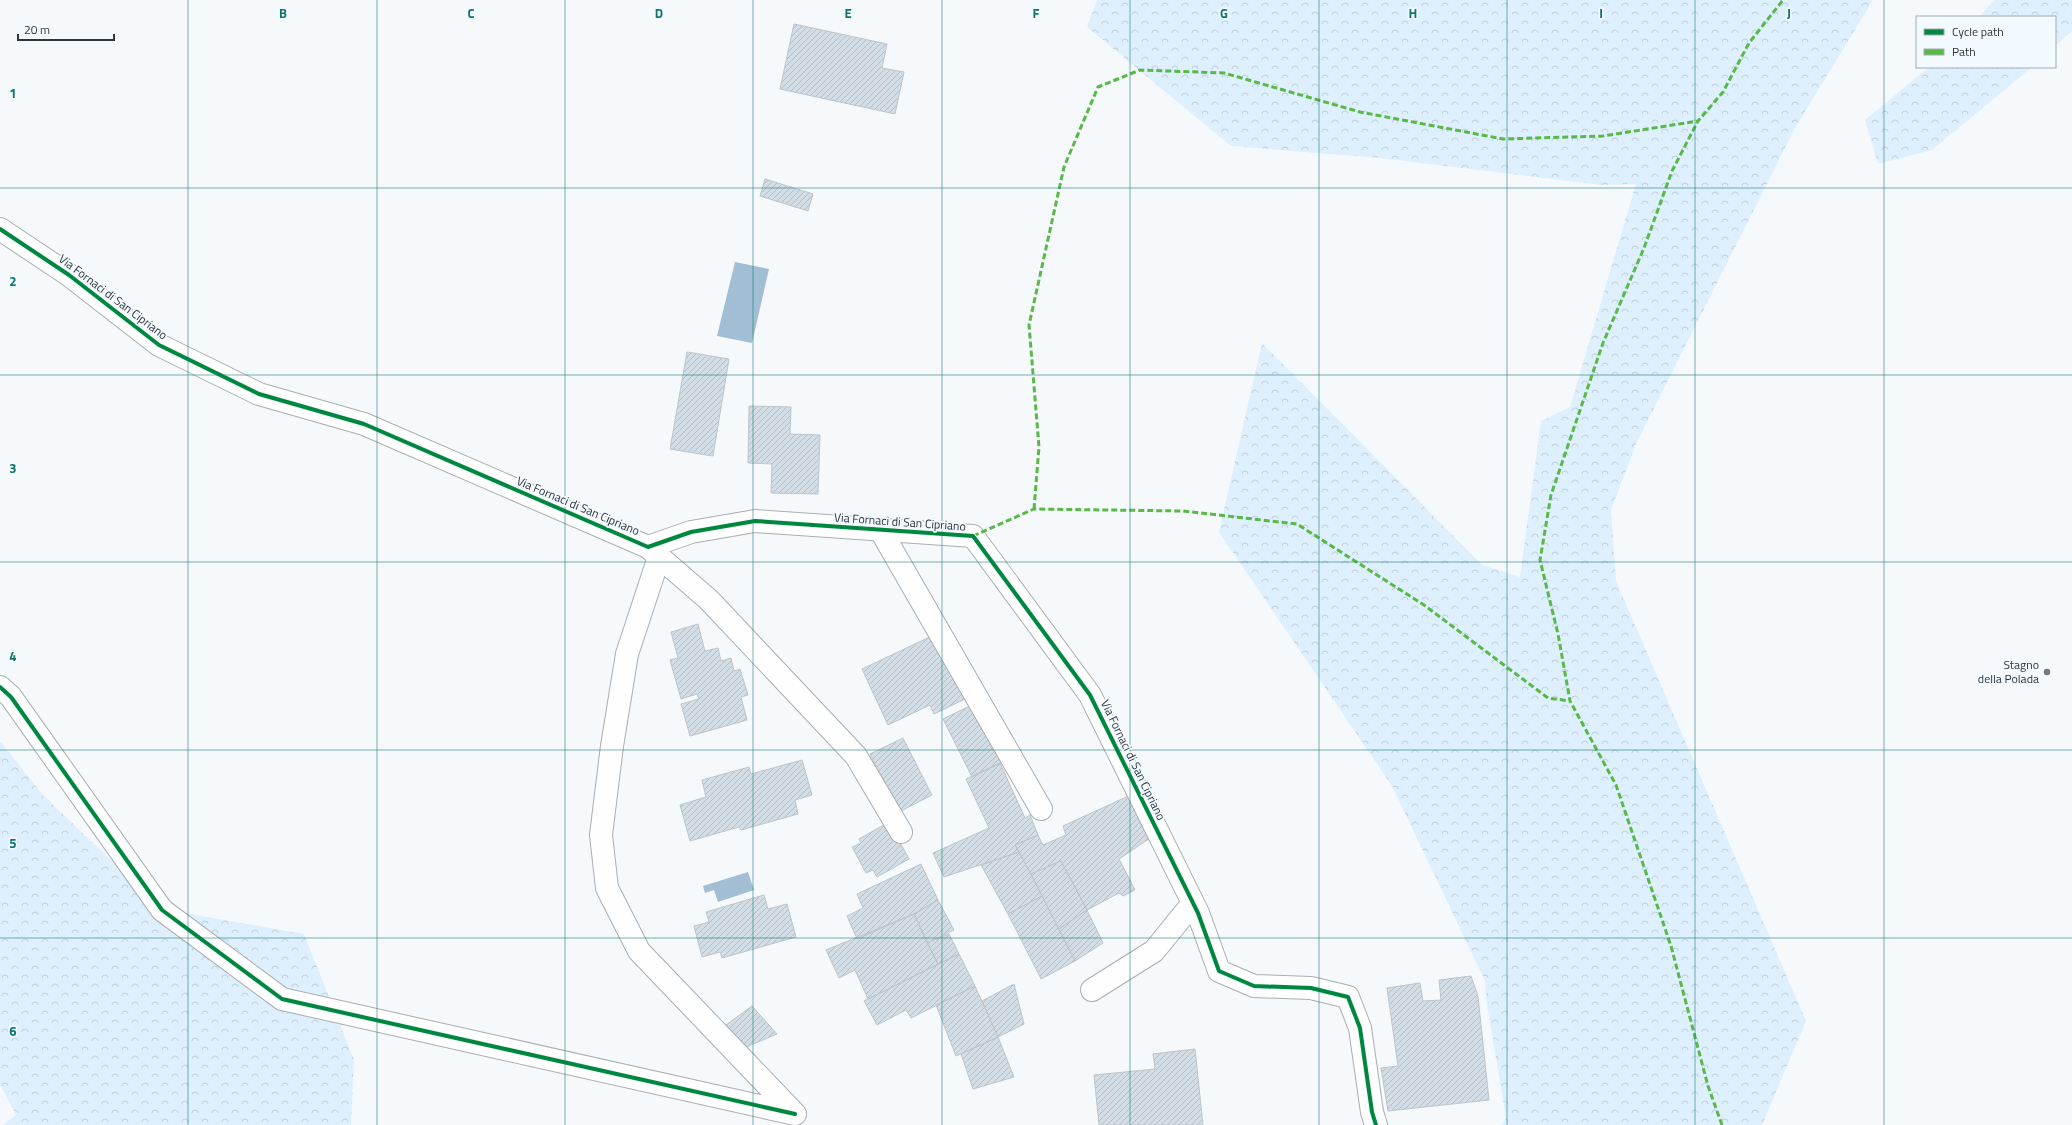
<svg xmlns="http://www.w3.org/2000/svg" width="2072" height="1125" font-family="'Titillium Web',sans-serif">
<defs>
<pattern id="forest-crowns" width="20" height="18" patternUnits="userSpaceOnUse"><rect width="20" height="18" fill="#deeffd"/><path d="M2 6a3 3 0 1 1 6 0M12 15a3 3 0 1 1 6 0" fill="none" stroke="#bfceda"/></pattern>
<pattern id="building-hatch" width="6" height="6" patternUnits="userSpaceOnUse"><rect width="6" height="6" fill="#d3dde5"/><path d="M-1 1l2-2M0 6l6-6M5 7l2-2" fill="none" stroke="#b5bec5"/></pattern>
</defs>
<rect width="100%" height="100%" fill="#f5f9fc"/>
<path fill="url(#forest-crowns)" d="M1097,0H1873L1795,128L1636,444L1611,510L1616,581L1806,1021L1762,1125H1502L1506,1118L1487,1005L1485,981L1392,786L1219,532L1262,343L1482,565L1520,577L1541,421L1570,407L1636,184L1601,185L1380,158L1231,146L1087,27Z
M1994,0H2072V31L2055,46V17H1979Z
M1929,67H2032L1932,150L1878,164L1865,120Z
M0,741L43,795L162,909L304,934L354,1060L351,1125H3L16,1115L0,1084Z"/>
<path fill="#a1bed5" d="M735,262L769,269L752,343L717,336Z
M748,872L754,890L718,902L714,890L705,893L703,886Z"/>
<path fill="url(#building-hatch)" stroke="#bfc4c8" d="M794,24L887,44L882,68L904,72L895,114L780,89Z
M765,179L813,194L808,211L760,196Z
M687,352L729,359L713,456L670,449Z
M749,406L791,407L790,434L820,435L818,494L771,493L772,464L748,463Z
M698,624L705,651L718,648L721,661L731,658L734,671L740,669L748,695L741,697L747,720L690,736L681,704L699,699L697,694L681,699L670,660L678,658L671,632Z
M936,634L967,698L934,714L930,705L888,725L862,669Z
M976,703L1005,761L972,777L943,719Z
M903,738L932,795L899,812L870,754Z
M802,760L812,795L795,800L798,814L741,830L739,827L690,841L680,805L706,797L702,780L749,767L751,774Z
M1000,763L1025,818L1030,815L1038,835L1015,845L1019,852L944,877L933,853L989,828L966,779Z
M1135,793L1156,834L1119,859L1135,890L1123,896L1119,893L1087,910L1061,861L1031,874L1015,845L1038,835L1043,845L1066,835L1063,826Z
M889,822L909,859L877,877L873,870L866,873L852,847L861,843L859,839Z
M1019,852L1042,896L1008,914L981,865Z
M1061,861L1087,910L1059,929L1031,874Z
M921,864L938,900L914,914L857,939L847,916L863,908L857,894Z
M764,895L768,909L787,904L796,937L722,958L720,952L702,957L694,926L709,922L706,912Z
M1042,896L1075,961L1041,979L1008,914Z
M938,900L954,930L927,943L914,914Z
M1087,910L1103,943L1075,961L1059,929Z
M914,914L938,964L868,999L855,970L839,978L826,950Z
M949,934L959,954L938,964L927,943Z
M959,954L975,986L911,1018L906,1010L877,1025L864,1001Z
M1471,976L1478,996L1489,1100L1388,1111L1381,1068L1398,1066L1387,988L1420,983L1423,1001L1441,1000L1439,980Z
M1014,984L1024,1024L998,1037L982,1001Z
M975,986L998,1037L956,1056L936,1005Z
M752,1006L777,1034L744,1048L726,1025Z
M998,1037L1014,1077L973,1089L961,1054Z
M1195,1049L1203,1125H1099L1094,1075L1155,1069L1153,1054Z"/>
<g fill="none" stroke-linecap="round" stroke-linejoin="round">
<defs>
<path id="minor" d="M0,229L69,275L159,345L259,394L364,424L648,547L691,532L755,521L973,536L1090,695L1198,913L1219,971L1254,986L1311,988L1348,997L1360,1028L1372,1112L1376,1125
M881,531L1041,809
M649,548L709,600L856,756L901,832
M659,557L627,654L612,746L601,835L607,888L639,951L795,1114
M0,687L11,697L162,910L282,999L795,1114
M1092,990L1154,951L1193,903"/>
</defs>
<use href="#minor" stroke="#a9aeb2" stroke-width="24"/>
<use href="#minor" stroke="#fefeff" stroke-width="22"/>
<path stroke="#58b947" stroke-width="3" stroke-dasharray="6 3" stroke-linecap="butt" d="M1034,509L1039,447L1029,325L1064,167L1098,87L1140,70L1224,73L1360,112L1503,139L1603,136L1698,121
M973,536L1034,509L1183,511L1297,524L1424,605L1548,698L1570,701
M1722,1125L1708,1086L1671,946L1616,785L1570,701L1558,634L1540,560L1551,495L1603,343L1644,248L1672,171L1698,121L1723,92L1749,43L1783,0"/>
<defs>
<path id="cycleway" d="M0,229L69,275L159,345L259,394L364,424L648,547L691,532L755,521L973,536L1090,695L1198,913L1219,971L1254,986L1311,988L1348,997L1360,1028L1372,1112L1376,1125
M0,687L11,697L162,910L282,999L795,1114"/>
</defs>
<use href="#cycleway" stroke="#f2f9ff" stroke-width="6"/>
<use href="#cycleway" stroke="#00873e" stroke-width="4"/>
</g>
<path fill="none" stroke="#0f766e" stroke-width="1" stroke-opacity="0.55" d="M188,0V1125M377,0V1125M565,0V1125M753,0V1125M942,0V1125M1130,0V1125M1319,0V1125M1507,0V1125M1695,0V1125M1884,0V1125M0,188H2072M0,375H2072M0,562H2072M0,750H2072M0,938H2072"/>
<circle fill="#747a7f" stroke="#f2f9ff" stroke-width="1.5" cx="2047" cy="672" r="4"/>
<g text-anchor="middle" stroke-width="3.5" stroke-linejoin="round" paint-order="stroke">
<g font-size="12" fill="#2e353b" stroke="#f2f9ff">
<text transform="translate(113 297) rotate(37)" y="4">Via Fornaci di San Cipriano</text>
<text transform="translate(578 506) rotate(23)" y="4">Via Fornaci di San Cipriano</text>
<text transform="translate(900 522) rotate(4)" y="4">Via Fornaci di San Cipriano</text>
<text transform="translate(1133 760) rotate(64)" y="4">Via Fornaci di San Cipriano</text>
</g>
<g font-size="12" fill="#2e353b" stroke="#f2f9ff" text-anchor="end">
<text x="2039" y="669">Stagno<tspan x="2039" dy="14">della Polada</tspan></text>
</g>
</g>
<g font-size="13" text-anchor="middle" font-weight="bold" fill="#0f766e" stroke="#f2f9ff" stroke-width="3.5" stroke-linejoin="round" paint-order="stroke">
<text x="283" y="18">B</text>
<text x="471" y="18">C</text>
<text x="659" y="18">D</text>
<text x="848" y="18">E</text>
<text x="1036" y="18">F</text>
<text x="1224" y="18">G</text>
<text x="1413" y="18">H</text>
<text x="1601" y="18">I</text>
<text x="1789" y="18">J</text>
<text x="13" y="98">1</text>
<text x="13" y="286">2</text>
<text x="13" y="473">3</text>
<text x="13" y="661">4</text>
<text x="13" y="848">5</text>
<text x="13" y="1036">6</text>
</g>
<rect x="1916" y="16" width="140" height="52" fill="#f2f9ff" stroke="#a4abb1"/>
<rect x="1924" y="29" width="20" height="6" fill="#00873e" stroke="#a4abb1"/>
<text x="1952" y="36" font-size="12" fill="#2e353b">Cycle path</text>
<rect x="1924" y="49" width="20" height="6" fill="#58b947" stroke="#a4abb1"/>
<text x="1952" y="56" font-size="12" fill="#2e353b">Path</text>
<path d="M18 34v6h96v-6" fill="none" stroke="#2e353b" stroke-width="2"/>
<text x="24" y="34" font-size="12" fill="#2e353b" stroke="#f2f9ff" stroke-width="3" paint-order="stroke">20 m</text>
</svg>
